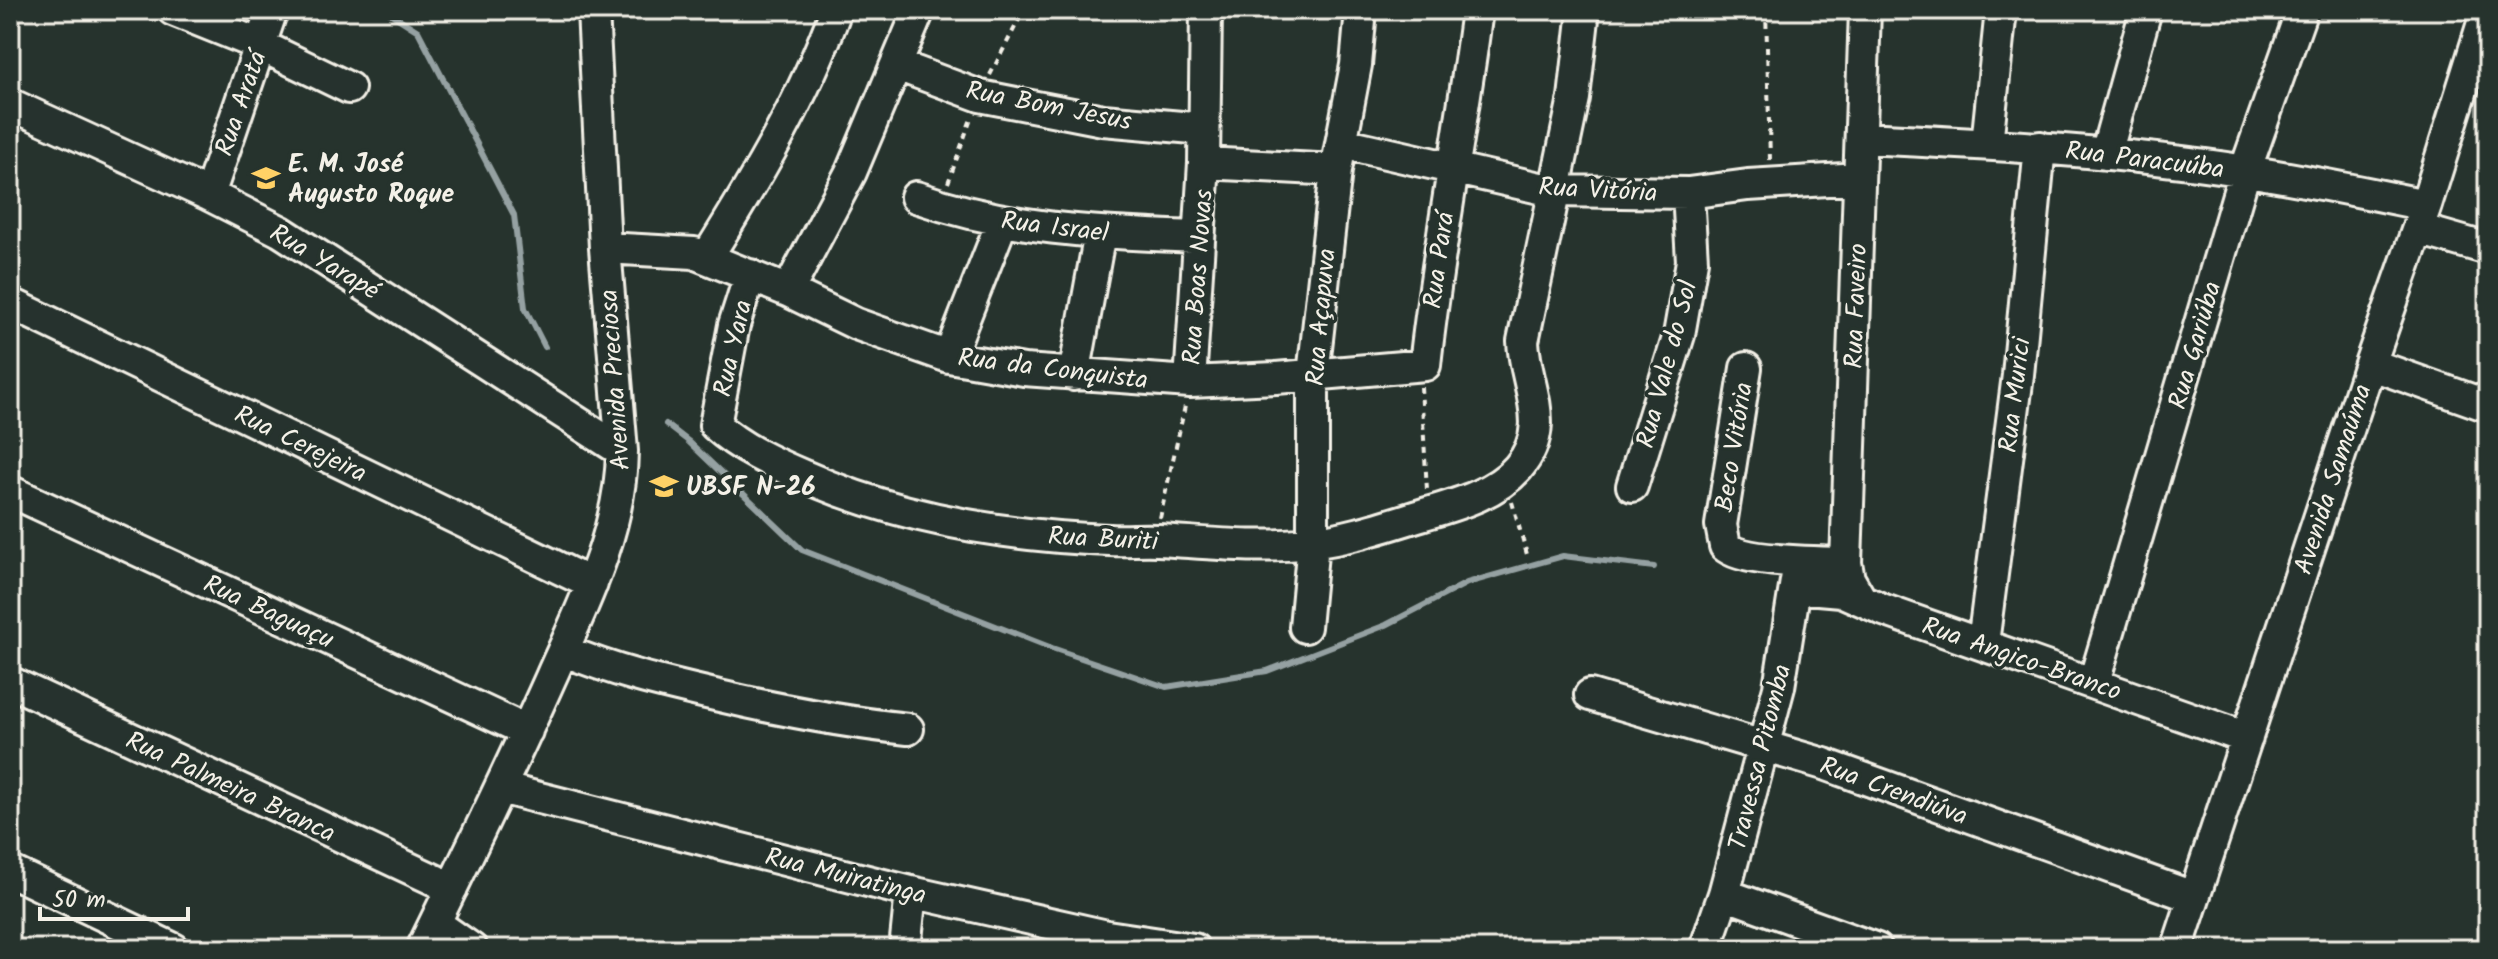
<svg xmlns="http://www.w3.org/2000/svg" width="2498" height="959" font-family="Kalam,sans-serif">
<rect width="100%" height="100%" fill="#26332d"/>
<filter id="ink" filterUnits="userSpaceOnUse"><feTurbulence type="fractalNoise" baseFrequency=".0125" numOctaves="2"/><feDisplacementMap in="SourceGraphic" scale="16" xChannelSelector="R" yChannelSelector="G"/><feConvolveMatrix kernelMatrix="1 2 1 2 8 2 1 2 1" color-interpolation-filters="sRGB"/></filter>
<g filter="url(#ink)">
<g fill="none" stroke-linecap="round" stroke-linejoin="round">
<path stroke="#95a1a2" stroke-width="6" d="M385,10L418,31L514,215L525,308L545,347
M666,424L688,441L802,550L1052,648L1166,687L1267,671L1386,625L1467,583L1563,556L1654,567"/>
<defs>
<path id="minor" d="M173,10L260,45L349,88
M897,65L980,96L1103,120L1204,129
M10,104L209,195L280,231L622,451
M1861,138C1990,144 2118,151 2246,171C2306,180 2366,193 2426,205
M1342,143L1553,191L1688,193L1748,185L1859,178
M1987,144L2001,10
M2106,154L2146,10
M1204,163L1336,170
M209,195L272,10
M916,197C1010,230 1099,233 1198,237
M2418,229L2488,249
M605,248L694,253L788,291L856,324L949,357L1024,370L1190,382L1276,378L1425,365C1438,246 1462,129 1477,10
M707,257C757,177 804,98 836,10
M750,275L734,325L715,425C740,448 773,463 804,476C900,519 1005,536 1110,540C1126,541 1142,539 1158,540C1209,543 1259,549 1309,543C1347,539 1385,526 1421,515C1454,505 1494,495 1518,468C1554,426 1525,387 1523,341L1574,98L1584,10
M788,291L851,172L919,10
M10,303L592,584
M949,357L1002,222
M2370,364L2488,406
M1746,368L1721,525L1725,546C1743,563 1820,562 1846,563
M1074,375L1100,233
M1190,382L1204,163L1206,10
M1632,486L1679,335L1692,261L1688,193
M10,491L527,731
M1796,587L1841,591L1884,610L2247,738
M1860,598L1849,579L1846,563L1865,10
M1305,627L1313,543V375L1336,170L1356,65L1361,10
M1983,643L2018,375L2040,147
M563,650C612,671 663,683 715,695C779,710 842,722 908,729
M10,682L452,888
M2094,682L2245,171L2302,10
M1590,695L1824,764L2193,897
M500,788L911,892L1107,936L1194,949
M10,871L174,949
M1724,894L1877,949
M435,923L472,949
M422,949C466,859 510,769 551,677C583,605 621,532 622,451L605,248L593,10
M905,949L911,892
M1705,949L1724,894L1779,687L1799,562
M2177,949L2370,364L2426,205L2487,10"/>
</defs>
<use href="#minor" stroke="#f4f1e8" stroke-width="36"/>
<path stroke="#f4f1e8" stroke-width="4" stroke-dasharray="6 6" stroke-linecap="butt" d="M1766,10L1770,160
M990,75L1024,10
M948,183L972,116
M1421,387L1427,490
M1512,502L1528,558
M1160,518L1185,406"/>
<use href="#minor" stroke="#26332d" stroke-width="30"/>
</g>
</g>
<defs>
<symbol id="school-bare" viewBox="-9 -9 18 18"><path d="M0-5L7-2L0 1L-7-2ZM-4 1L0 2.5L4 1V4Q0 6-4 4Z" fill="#ffd166" stroke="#26332d" stroke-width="2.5" paint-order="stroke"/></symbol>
</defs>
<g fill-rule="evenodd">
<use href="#school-bare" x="246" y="158" width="40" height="40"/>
<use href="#school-bare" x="644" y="466" width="40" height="40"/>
</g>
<g text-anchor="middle" stroke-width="7" stroke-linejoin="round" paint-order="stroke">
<g font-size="26" fill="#f4f1e8" stroke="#26332d">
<text transform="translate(240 103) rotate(-71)" y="9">Rua Aratá</text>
<text transform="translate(1049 105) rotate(11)" y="9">Rua Bom Jesus</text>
<text transform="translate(2145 159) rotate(7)" y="9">Rua Paracuúba</text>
<text transform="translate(1598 189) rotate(3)" y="9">Rua Vitória</text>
<text transform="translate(1055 226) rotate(7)" y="9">Rua Israel</text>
<text transform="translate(1438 260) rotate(-82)" y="9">Rua Pará</text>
<text transform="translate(325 261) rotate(31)" y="9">Rua Yarapé</text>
<text transform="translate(1197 277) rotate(-86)" y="9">Rua Boas Novas</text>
<text transform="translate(1855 306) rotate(-88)" y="9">Rua Faveiro</text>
<text transform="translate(1320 317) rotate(-85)" y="9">Rua Açapuva</text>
<text transform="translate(2194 345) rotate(-74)" y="9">Rua Gariúba</text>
<text transform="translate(732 348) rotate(-77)" y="9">Rua Yara</text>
<text transform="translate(1666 364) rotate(-75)" y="9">Rua Vale do Sol</text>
<text transform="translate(1053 368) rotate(7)" y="9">Rua da Conquista</text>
<text transform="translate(614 380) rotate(-94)" y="9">Avenida Preciosa</text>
<text transform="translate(2014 395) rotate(-83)" y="9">Rua Murici</text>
<text transform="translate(301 443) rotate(26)" y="9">Rua Cerejeira</text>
<text transform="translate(1733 447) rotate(-81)" y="9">Beco Vitória</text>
<text transform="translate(2332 479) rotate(-72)" y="9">Avenida Samaúma</text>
<text transform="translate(1103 538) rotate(3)" y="9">Rua Buriti</text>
<text transform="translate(269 611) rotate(25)" y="9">Rua Baguaçu</text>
<text transform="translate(2022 658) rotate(19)" y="9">Rua Angico-Branco</text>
<text transform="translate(1759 757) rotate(-76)" y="9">Travessa Pitomba</text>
<text transform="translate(231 786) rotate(25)" y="9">Rua Palmeira Branca</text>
<text transform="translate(1894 790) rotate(20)" y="9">Rua Crendiúva</text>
<text transform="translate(846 875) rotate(14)" y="9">Rua Muiratinga</text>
</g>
<g font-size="26" font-weight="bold" fill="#f4f1e8" stroke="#26332d" text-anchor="start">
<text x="288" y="172">E. M. José<tspan x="288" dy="30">Augusto Roque</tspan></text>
<text x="686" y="495">UBSF N-26</text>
</g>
</g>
<rect width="2498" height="959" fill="none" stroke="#26332d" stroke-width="40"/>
<rect x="20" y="20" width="2458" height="919" fill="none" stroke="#f4f1e8" stroke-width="3" filter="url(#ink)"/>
<path d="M40 907v12h148v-12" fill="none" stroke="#f4f1e8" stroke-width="4"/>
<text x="52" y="907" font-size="24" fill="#f4f1e8" stroke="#26332d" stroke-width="6" paint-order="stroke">50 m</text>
</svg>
